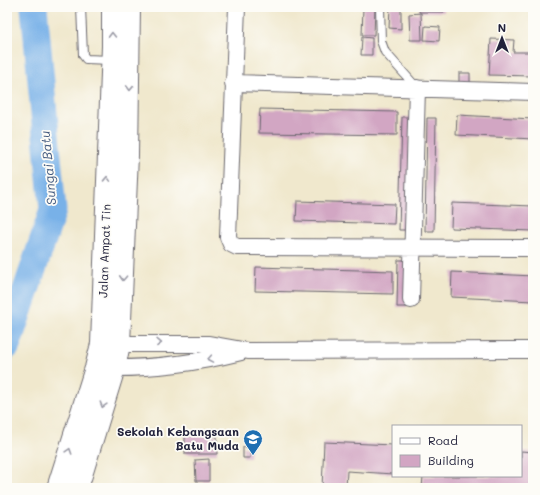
<svg xmlns="http://www.w3.org/2000/svg" width="540" height="495" font-family="Mali,sans-serif">
<rect width="100%" height="100%" fill="#fdfcf7"/>
<filter id="ink" filterUnits="userSpaceOnUse"><feTurbulence type="fractalNoise" baseFrequency=".025" numOctaves="2"/><feDisplacementMap in="SourceGraphic" scale="8" xChannelSelector="R" yChannelSelector="G"/><feConvolveMatrix kernelMatrix="1 2 1 2 8 2 1 2 1" color-interpolation-filters="sRGB"/></filter>
<filter id="wash" filterUnits="userSpaceOnUse"><feTurbulence type="fractalNoise" baseFrequency=".012" numOctaves="4" result="noise"/><feDisplacementMap in="SourceGraphic" scale="16" xChannelSelector="R" yChannelSelector="G"/><feGaussianBlur stdDeviation="0.9" result="paint"/><feColorMatrix in="noise" values="0 0 0 0 0 0 0 0 0 0 0 0 0 0 0 0 0 1.4 0 .05"/><feComposite in="paint" operator="in"/></filter>
<g filter="url(#wash)">
<rect width="100%" height="100%" fill="#f0e8cd"/>
<g fill="none" stroke-linecap="round" stroke-linejoin="round">
<path stroke="#78b1e8" stroke-width="27" d="M7,346L53,210L34,7"/>
</g>
<g id="blocks">
<path fill="#d2a6c3" d="M363,7H375L374,35H362Z
M390,7H401V29L389,28Z
M420,7H444V12H419Z
M421,13L422,40H410L409,14Z
M425,26L440,27L439,41L424,40Z
M362,37L372,38V55H361Z
M491,39L514,40L513,52H533V76L489,75Z
M459,73H470V83H459Z
M260,109L397,112V135L259,133Z
M457,115L533,119V139L456,135Z
M402,117H411L408,230H399Z
M427,118H436L434,231H425Z
M297,201L395,204L394,224L296,221Z
M452,203L533,206V231L451,228Z
M398,260H409L407,307H397Z
M256,267L393,271V294L255,291Z
M452,272L533,276V301L451,297Z
M185,435L217,436V454H185Z
M324,442L393,445V474L347,471L346,488H322Z
M243,447H251L250,458H243Z
M521,451L533,452V488H422L423,476H521Z
M209,459V481H196L195,460Z"/>
</g>
</g>
<g filter="url(#ink)">
<use href="#blocks" fill-opacity="0" stroke="#6a676e" stroke-width="1"/>
<g fill="none" stroke-linecap="round" stroke-linejoin="round">
<defs>
<path id="service" d="M81,7L83,55L86,59L111,60
M380,7L381,41L385,52L417,88"/>
<path id="minor" d="M237,7L228,237L231,244L237,247L533,248
M233,83L533,92
M411,300L417,88
M109,344H209L248,351L533,350
M103,368C149,369 197,363 241,352"/>
<path id="tertiary" d="M57,488L95,368L101,344L112,46V7
M78,488L115,368L120,344L128,155L130,7"/>
</defs>
<use href="#service" stroke="#6a676e" stroke-width="10"/>
<use href="#minor" stroke="#6a676e" stroke-width="18"/>
<use href="#tertiary" stroke="#6a676e" stroke-width="22"/>
<use href="#service" stroke="#fff" stroke-width="8"/>
<use href="#minor" stroke="#fff" stroke-width="16"/>
<use href="#tertiary" stroke="#fff" stroke-width="20"/>
</g>
<defs><path id="oneway-chevron" d="M-2-3.5L2.5 0L-2 3.5" fill="none" stroke-width="1.6" stroke-linecap="round" stroke-linejoin="round"/></defs>
<g stroke="#9c9ca7">
<use href="#oneway-chevron" transform="translate(112 35) rotate(-91)"/>
<use href="#oneway-chevron" transform="translate(130 88) rotate(92)"/>
<use href="#oneway-chevron" transform="translate(107 179) rotate(-88)"/>
<use href="#oneway-chevron" transform="translate(123 278) rotate(93)"/>
<use href="#oneway-chevron" transform="translate(159 343) rotate(1)"/>
<use href="#oneway-chevron" transform="translate(210 359) rotate(170)"/>
<use href="#oneway-chevron" transform="translate(103 405) rotate(107)"/>
<use href="#oneway-chevron" transform="translate(69 451) rotate(-72)"/>
</g>
</g>
<defs>
<symbol id="school-pin" viewBox="-11 -11 22 30"><path d="M0 17L-7.5 6A9.5 9.5 0 1 1 7.5 6Z" fill="#1f6fb2" stroke="#fdfcf7"/><path d="M0-5L7-2L0 1L-7-2ZM-4 1L0 2.5L4 1V4Q0 6-4 4Z" fill="#fff"/></symbol>
</defs>
<g fill-rule="evenodd">
<use href="#school-pin" x="242" y="428" width="22" height="30"/>
</g>
<g text-anchor="middle" stroke-width="3.5" stroke-linejoin="round" paint-order="stroke">
<g font-size="12" fill="#22223b" stroke="#fdfcf7">
<text transform="translate(105 251) rotate(-88)" y="4">Jalan Ampat Tin</text>
</g>
<g font-size="12" font-weight="bold" fill="#22223b" stroke="#fdfcf7" text-anchor="end">
<text x="239" y="436">Sekolah Kebangsaan<tspan x="239" dy="14">Batu Muda</tspan></text>
</g>
<g font-size="13" font-style="italic" fill="#445b80" stroke="#fdfcf7">
<text transform="translate(48 168) rotate(-95)" y="5">Sungai Batu</text>
</g>
</g>
<rect width="540" height="495" fill="none" stroke="#fdfcf7" stroke-width="24"/>
<rect x="392" y="425" width="130" height="52" fill="#fdfcf7" stroke="#a5a5ac"/>
<rect x="400" y="438" width="20" height="6" fill="#ffffff" stroke="#a5a5ac"/>
<text x="428" y="445" font-size="12" fill="#22223b">Road</text>
<rect x="400" y="455" width="20" height="12" fill="#d2a6c3" stroke="#a5a5ac"/>
<text x="428" y="465" font-size="12" fill="#22223b">Building</text>
<g transform="translate(502 38)" stroke="#fdfcf7" stroke-width="3" paint-order="stroke">
<path d="M0-3L7 15L0 10L-7 15Z" fill="#22223b"/>
<text y="-6" font-size="11" font-weight="bold" text-anchor="middle" fill="#22223b">N</text>
</g>
</svg>
